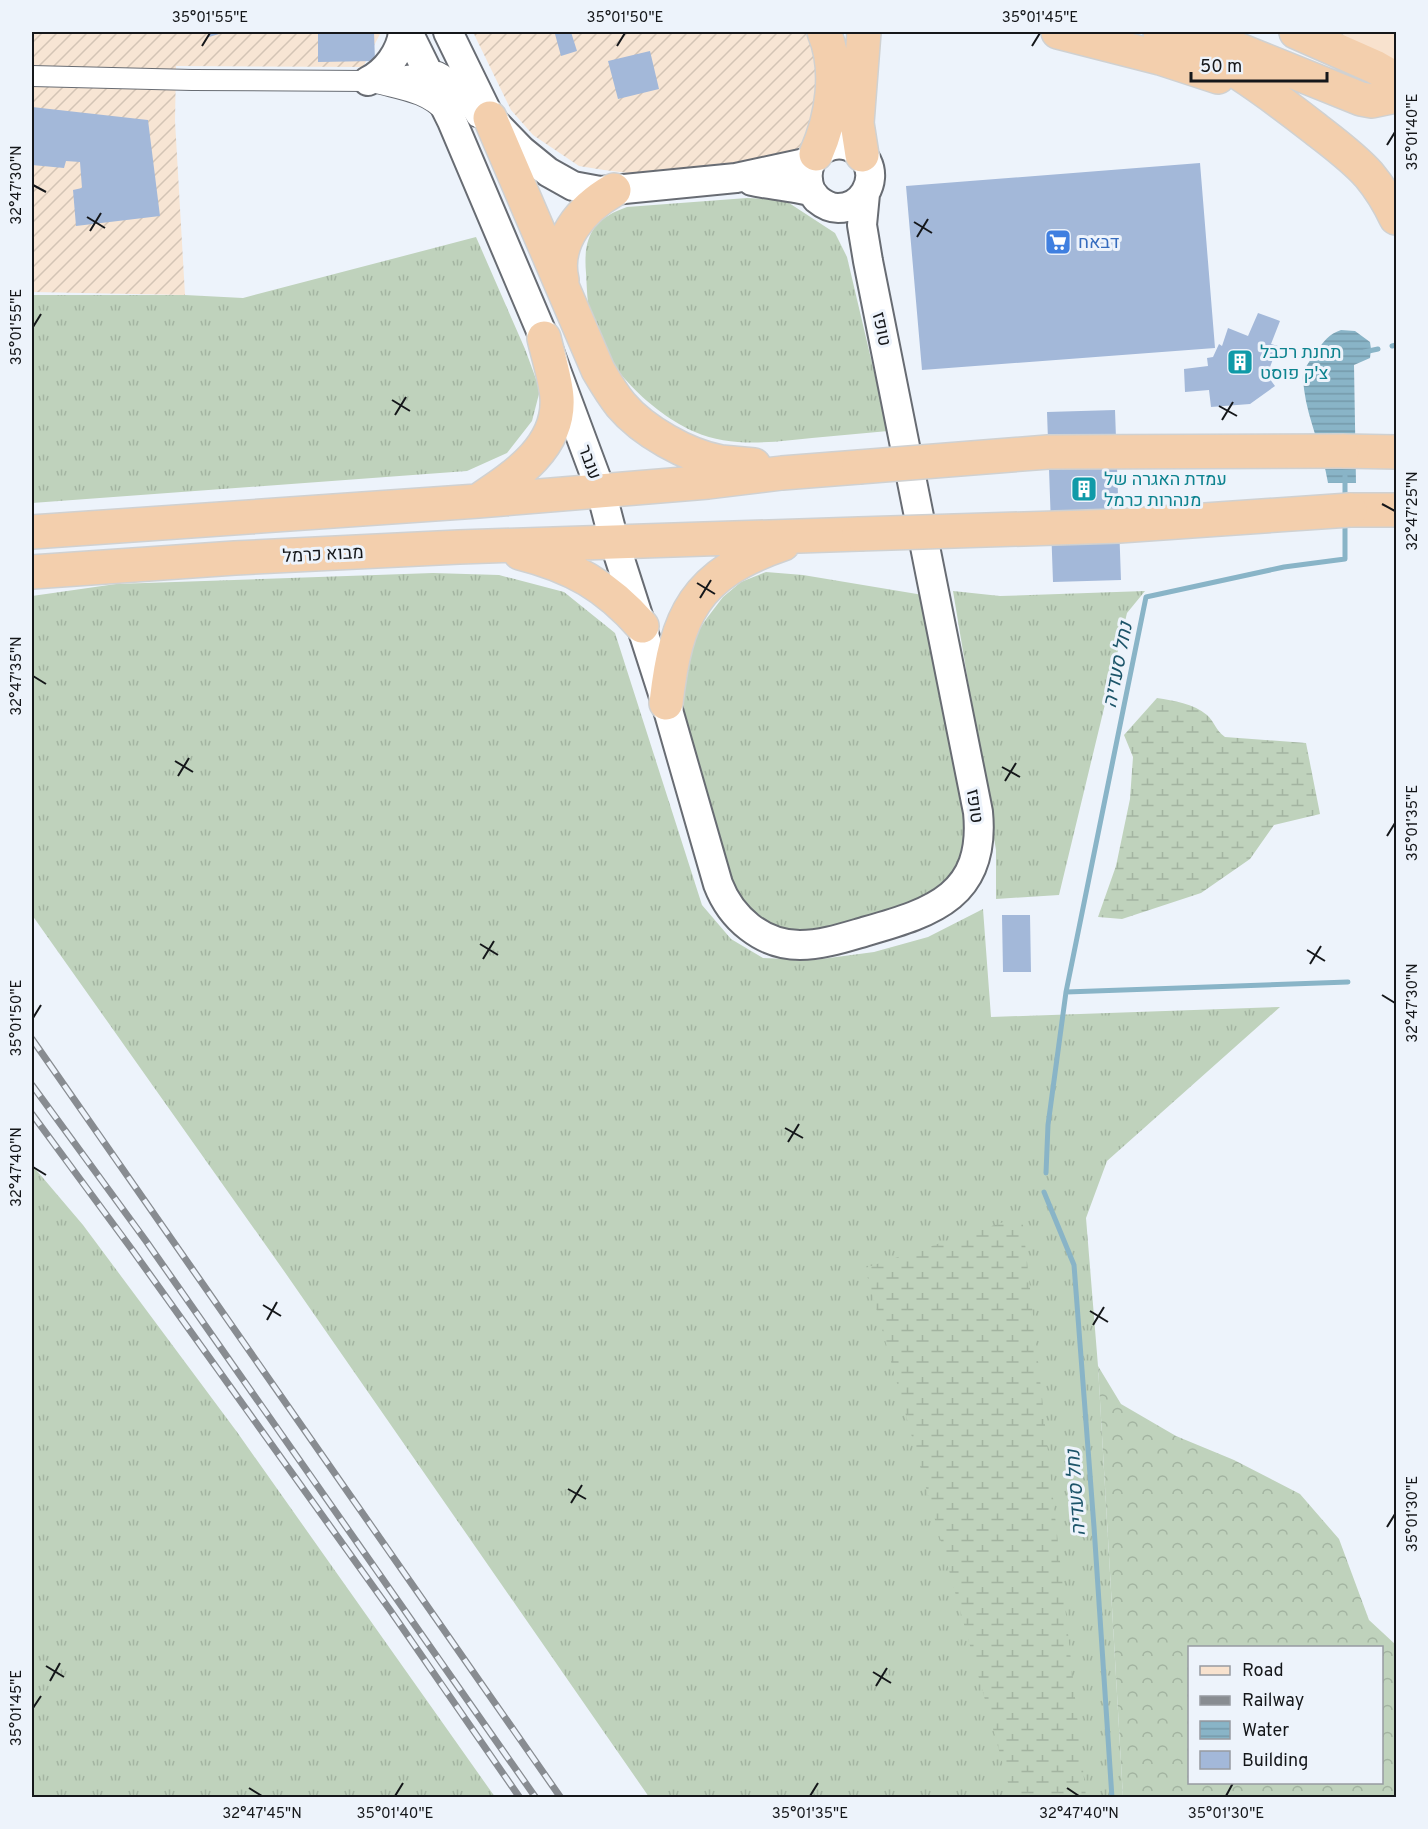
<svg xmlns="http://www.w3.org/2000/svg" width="1428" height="1829" font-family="Overpass,Heebo,sans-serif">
<defs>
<pattern id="industrial-furrows" width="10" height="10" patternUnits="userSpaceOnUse" patternTransform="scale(1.5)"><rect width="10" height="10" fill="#f7e5d4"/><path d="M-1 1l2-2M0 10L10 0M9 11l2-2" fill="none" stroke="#d3c4b5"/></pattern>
<pattern id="grass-tufts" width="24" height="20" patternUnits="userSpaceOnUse" patternTransform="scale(1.5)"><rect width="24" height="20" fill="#bfd2bc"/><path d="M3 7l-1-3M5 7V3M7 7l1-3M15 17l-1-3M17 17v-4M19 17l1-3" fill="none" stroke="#a3b4a1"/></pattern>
<pattern id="forest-crowns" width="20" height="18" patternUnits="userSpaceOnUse" patternTransform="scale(1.5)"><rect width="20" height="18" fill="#bfd2bc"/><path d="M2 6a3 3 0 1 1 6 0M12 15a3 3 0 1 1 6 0" fill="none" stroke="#a3b4a1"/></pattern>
<pattern id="wetland-marsh" width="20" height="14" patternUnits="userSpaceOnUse" patternTransform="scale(1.5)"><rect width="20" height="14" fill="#bfd2bc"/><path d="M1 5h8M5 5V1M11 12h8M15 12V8" fill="none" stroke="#a3b4a1"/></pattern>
<pattern id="water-rules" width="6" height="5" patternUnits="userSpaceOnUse" patternTransform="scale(1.5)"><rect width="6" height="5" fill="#89b4c7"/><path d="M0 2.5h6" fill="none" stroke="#759aaa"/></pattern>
</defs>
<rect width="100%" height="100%" fill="#edf3fb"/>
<path fill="url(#industrial-furrows)" d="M32,32H381L363,67L176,66L175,121L185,295L32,292Z
M473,32H812L827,69L808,143L792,151L758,161L628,173L604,170L579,166L533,135L511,110Z"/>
<path fill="url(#grass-tufts)" d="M747,198L773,199L789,203L835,233L847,257L888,431C863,433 837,436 812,438C774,442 731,448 695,432C653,414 601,364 591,318C587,304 587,288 586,273C583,238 592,219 627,207Z
M476,237L525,349L540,390L532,421L507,453L467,471L32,503V295H185L243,298Z
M766,572L803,575L923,595L967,814L964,853L951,878L928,897L830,929L790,932L761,921L733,891L677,700L693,638L707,618L723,597L741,582Z
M433,573L499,575L564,592L615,633L702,905L731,939L763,958L814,960L874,952L928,937L983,909L991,1017L1280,1007L1107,1161L1086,1218L1098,1366L1123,1797H649L284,1271L32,915V596L116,584Z
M953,591L1000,596L1145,591L1127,613L1059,895L996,899V850Z
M32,1165L83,1225L237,1432L495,1797H32Z"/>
<path fill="url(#forest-crowns)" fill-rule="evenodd" d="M1098,1366L1121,1404L1176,1436L1234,1460L1300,1494L1339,1539L1369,1620L1396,1645V1797H1123ZM1190,1648H1382V1782H1190Z"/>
<path fill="url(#wetland-marsh)" d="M1157,698C1174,701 1193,703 1207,715C1215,722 1215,730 1225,737L1306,743L1320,814L1274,825L1250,859L1201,893L1122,919L1098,917L1116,866L1130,799L1133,757L1124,735Z
M1022,1216L1086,1797H1012L865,1268Z"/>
<path fill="url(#water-rules)" d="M1341,330L1355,331L1370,342L1371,349L1370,358L1354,365L1356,483H1328C1323,451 1308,421 1304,389C1304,385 1302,379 1303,375C1304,367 1313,357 1317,351C1324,341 1329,334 1341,330Z"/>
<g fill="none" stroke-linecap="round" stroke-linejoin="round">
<path stroke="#89b4c7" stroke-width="5" d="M1392,346L1396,345
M1364,352L1378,349
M1345,500V476
M1066,992L1348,982
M1046,1173L1048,1125L1066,992L1146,597L1284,567L1345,559V521
M1044,1192L1074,1265L1094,1527L1112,1798"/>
</g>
<path fill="#a3b8d9" d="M207,32H226L209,37Z
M318,32H374L375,61L318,62Z
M564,32H571L577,51L561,56L555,34Z
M650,51L659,89L618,99L608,61Z
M32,107L148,120L160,216L76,226L73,190L82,188L80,162L66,161L64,168L32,165Z
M1200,163L1215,348L922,370L906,186Z
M1258,313L1280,321L1271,344L1278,346L1267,375L1275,386L1250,404L1211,407L1209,390L1185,392L1184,369L1208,366L1207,358L1213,357L1219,344L1222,346L1228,328L1248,336Z
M1115,410L1121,580L1053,582L1047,412Z
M1002,915H1030L1031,972H1003Z"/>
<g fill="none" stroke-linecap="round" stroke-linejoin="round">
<defs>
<path id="street" d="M32,76L192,80L368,81L438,72C457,81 466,100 477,117
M377,83C403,90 426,92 445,112"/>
<path id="secondary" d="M408,32L452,121L544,338L601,491L614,541L666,703
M448,32L490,118L521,150L548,172L573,186L600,191L614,190L736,178L810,162
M368,81C386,72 401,52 403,32
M752,181C764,184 803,188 811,192C814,194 815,197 817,199C823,204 831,208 838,208C862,208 877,182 867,162C848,127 794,149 811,192
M666,703L718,884C731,918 762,945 800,945C823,945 846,937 867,931C934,912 986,895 978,812L868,261L862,225L865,194"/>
<path id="primary" d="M1359,32L1380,41L1396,52"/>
<path id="highway" d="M1058,32L1160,58L1218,77
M1160,32C1213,51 1268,92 1313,127C1332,142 1353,157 1369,175C1379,187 1389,203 1396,218
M1296,32L1375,67L1396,79
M1207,37L1361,99L1372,101L1396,96
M490,118L598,370C605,382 612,394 621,405C643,431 687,456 721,462C732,463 743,464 754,465
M816,154C832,118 840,70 824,32
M862,155L857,123L864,32
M562,280C553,242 582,208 614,190
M1342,451L1396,452
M479,500C515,476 560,447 557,398C556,380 548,356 544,338
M1350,510H1396
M32,532L478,501L708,482L782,473L859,467
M520,553C572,566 607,586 642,626
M32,572L235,558L459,547L859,534
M666,703C676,614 695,574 783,544"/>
</defs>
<use href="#street" stroke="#686c73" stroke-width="22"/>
<use href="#secondary" stroke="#686c73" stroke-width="32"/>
<use href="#primary" stroke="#d0d1d1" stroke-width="34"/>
<use href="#highway" stroke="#d0d1d1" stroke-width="36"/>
<use href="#street" stroke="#fff" stroke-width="20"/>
<use href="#secondary" stroke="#fff" stroke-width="28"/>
<use href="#primary" stroke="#f8e2ce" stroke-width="32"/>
<use href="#highway" stroke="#f3cfad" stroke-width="33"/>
<defs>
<path id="rail" d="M32,1039L561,1798
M32,1085L146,1241L536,1798
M32,1114L133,1251L390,1610L520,1798"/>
</defs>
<use href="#rail" stroke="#888c91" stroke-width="7"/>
<use href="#rail" stroke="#edf3fb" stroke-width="4.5" stroke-dasharray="14" stroke-linecap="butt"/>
<defs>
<path id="highway-bridge" d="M859,467L1048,452L1342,451
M859,534L1119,526L1350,510"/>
</defs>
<use href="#highway-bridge" stroke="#d0d1d1" stroke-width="36" stroke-linecap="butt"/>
<use href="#highway-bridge" stroke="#f3cfad" stroke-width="33"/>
</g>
<path fill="none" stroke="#15171a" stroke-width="2" d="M202,46L210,33M617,46L625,33M1032,46L1040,33M1387,145L1395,132M33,185L46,192M87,217L105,228M914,222L932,233M90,231L101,213M917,237L928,219M33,327L41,314M392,400L410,411M1219,406L1237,416M395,415L406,397M1222,420L1233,402M1382,504L1395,511M697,583L715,594M700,598L711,580M33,676L46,684M175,761L193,772M1002,767L1020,777M178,776L189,758M1005,781L1016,763M1387,836L1395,823M480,944L498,955M1307,950L1325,961M483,959L494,941M1310,964L1321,946M1382,995L1395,1003M33,1018L41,1005M785,1128L803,1138M788,1142L799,1124M33,1167L46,1175M263,1305L281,1316M1090,1311L1108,1322M267,1320L277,1302M1093,1325L1104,1307M568,1489L586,1499M571,1503L582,1485M1387,1527L1395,1514M46,1666L64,1677M873,1672L891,1683M50,1681L60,1663M876,1686L887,1668M33,1708L41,1696M249,1788L262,1796M1067,1788L1079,1796M395,1796L403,1783M810,1796L818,1783M1226,1796L1233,1783"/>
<defs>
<symbol id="supermarket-square" viewBox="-11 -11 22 22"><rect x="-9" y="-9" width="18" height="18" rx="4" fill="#3f7fe0" stroke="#edf3fb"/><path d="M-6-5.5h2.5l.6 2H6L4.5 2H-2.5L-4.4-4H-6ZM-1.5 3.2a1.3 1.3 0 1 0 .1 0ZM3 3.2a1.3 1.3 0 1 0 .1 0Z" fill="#fff"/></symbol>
<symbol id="building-square" viewBox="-11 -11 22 22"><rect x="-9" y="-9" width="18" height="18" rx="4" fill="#0f9aa8" stroke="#edf3fb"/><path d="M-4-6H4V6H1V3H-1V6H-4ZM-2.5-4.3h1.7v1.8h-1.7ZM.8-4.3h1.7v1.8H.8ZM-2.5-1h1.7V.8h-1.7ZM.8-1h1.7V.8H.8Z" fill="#fff"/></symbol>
</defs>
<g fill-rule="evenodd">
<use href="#supermarket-square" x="1043" y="227" width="30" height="30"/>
<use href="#building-square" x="1225" y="347" width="30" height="30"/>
<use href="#building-square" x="1069" y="474" width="30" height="30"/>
</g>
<g text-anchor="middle" stroke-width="6" stroke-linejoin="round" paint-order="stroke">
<g font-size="18" fill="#366cbe" stroke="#edf3fb" text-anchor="start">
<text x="1078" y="248">דבאח</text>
</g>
<g font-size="18" fill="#15171a" stroke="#edf3fb">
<text transform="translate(882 329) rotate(78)" y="6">טופז</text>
<text transform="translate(590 462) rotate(70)" y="6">ענבר</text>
<text transform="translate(323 554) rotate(-3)" y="6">מבוא כרמל</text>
<text transform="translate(975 806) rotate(82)" y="6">טופז</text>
</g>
<g font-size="18" fill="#0d838f" stroke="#edf3fb" text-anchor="start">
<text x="1260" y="358">תחנת רכבל<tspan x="1260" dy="21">צ'ק פוסט</tspan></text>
<text x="1104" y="485">עמדת האגרה של<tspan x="1104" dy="21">מנהרות כרמל</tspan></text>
</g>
<g font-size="20" font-style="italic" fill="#1c5469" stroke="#edf3fb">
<text transform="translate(1117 665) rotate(-79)" y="7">נחל סעדיה</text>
<text transform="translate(1075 1493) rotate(-94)" y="7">נחל סעדיה</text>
</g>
</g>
<rect width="1428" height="1829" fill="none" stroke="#edf3fb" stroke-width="66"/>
<rect x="1188" y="1646" width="195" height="138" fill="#edf3fb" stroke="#979ba1" stroke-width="1.5"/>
<rect x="1200" y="1666" width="30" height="9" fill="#f8e2ce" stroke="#979ba1" stroke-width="1.5"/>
<text x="1242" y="1676" font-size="18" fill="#15171a">Road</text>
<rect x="1200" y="1696" width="30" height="9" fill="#888c91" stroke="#979ba1" stroke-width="1.5"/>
<text x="1242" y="1706" font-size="18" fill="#15171a">Railway</text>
<rect x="1200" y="1721" width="30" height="18" fill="url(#water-rules)" stroke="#979ba1" stroke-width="1.5"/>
<text x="1242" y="1736" font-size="18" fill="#15171a">Water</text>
<rect x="1200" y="1751" width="30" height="18" fill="#a3b8d9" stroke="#979ba1" stroke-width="1.5"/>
<text x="1242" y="1766" font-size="18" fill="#15171a">Building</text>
<path d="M1191 72v9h136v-9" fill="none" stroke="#15171a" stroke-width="3"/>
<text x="1200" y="72" font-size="18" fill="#15171a" stroke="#edf3fb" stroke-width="4.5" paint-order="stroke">50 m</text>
<rect x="33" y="33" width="1362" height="1763" fill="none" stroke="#15171a" stroke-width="2"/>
<g font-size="15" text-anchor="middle" fill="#15171a">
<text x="210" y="22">35°01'55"E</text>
<text x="625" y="22">35°01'50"E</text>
<text x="1040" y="22">35°01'45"E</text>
<text transform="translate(1412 132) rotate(-90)" y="5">35°01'40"E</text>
<text transform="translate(16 185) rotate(-90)" y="5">32°47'30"N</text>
<text transform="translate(16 327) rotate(-90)" y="5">35°01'55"E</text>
<text transform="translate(1412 511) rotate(-90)" y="5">32°47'25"N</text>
<text transform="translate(16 676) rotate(-90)" y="5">32°47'35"N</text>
<text transform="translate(1412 823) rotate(-90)" y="5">35°01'35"E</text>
<text transform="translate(1412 1003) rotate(-90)" y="5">32°47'30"N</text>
<text transform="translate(16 1018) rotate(-90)" y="5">35°01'50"E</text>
<text transform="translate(16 1167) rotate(-90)" y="5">32°47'40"N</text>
<text transform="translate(1412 1514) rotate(-90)" y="5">35°01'30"E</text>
<text transform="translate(16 1708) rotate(-90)" y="5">35°01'45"E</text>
<text x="262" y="1818">32°47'45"N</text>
<text x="395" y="1818">35°01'40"E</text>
<text x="810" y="1818">35°01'35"E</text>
<text x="1079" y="1818">32°47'40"N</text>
<text x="1226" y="1818">35°01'30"E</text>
</g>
</svg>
